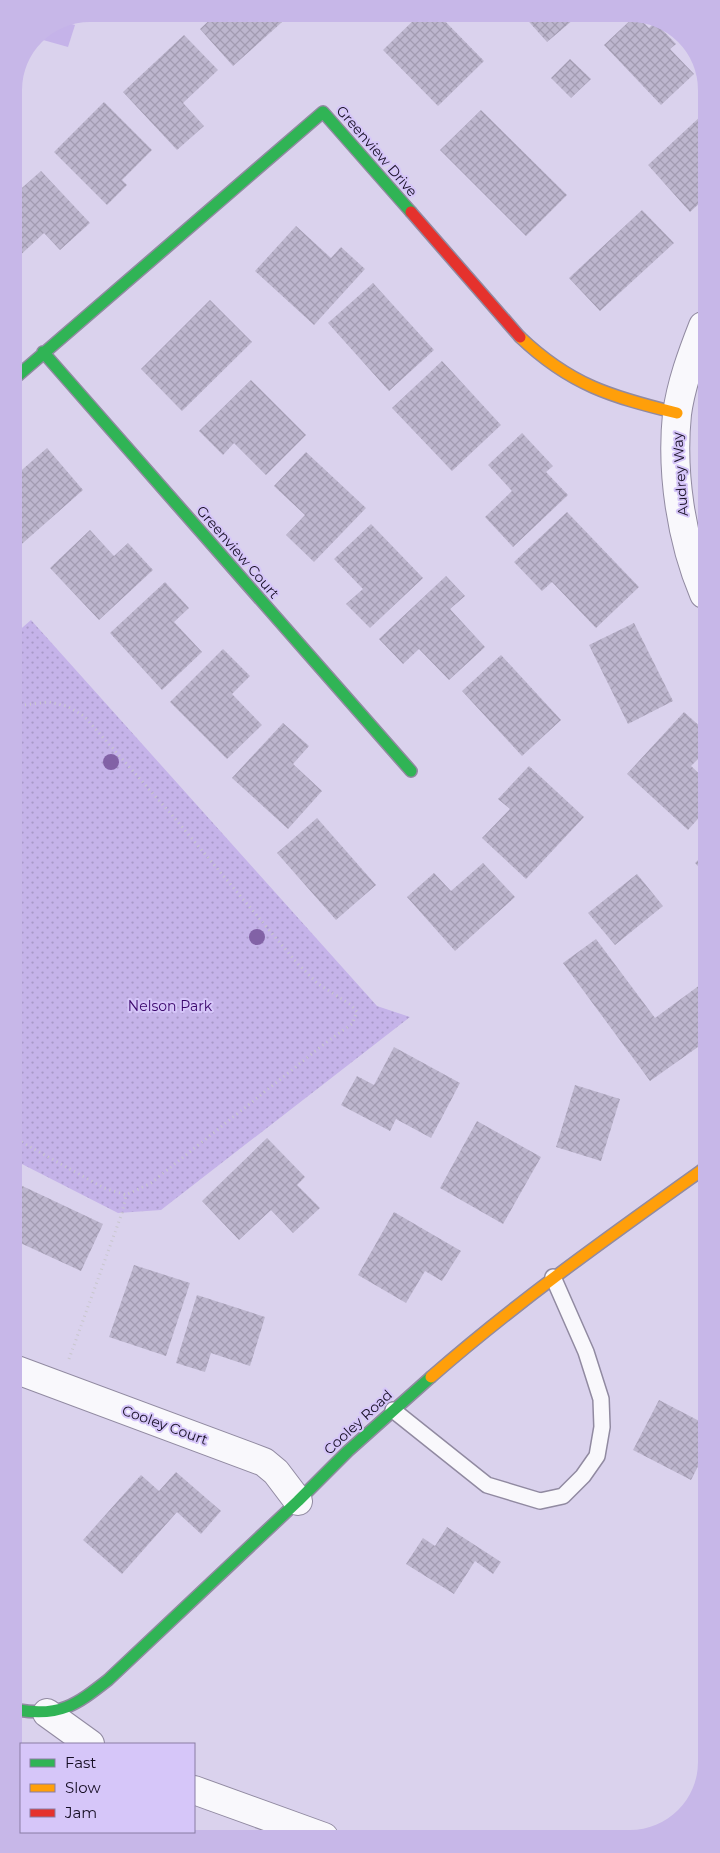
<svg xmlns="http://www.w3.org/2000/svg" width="720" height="1853" font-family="Montserrat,sans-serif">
<defs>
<pattern id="park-dots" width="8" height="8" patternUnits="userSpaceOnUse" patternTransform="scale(1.25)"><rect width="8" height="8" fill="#c5b3e9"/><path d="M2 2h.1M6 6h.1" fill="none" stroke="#a899c8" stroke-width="1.8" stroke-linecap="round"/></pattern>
<pattern id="building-cross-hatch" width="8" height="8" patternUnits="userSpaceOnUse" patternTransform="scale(1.25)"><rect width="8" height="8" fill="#bdb6ce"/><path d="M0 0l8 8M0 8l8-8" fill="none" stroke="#a29bb1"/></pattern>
</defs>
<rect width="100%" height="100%" fill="#dad2ed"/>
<path fill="#c5b3e9" d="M68,23L75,25L68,47L36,38Z"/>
<path fill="url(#park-dots)" d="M31,620L377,1006L410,1017L161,1210L118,1213L16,1161L15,634Z"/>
<path fill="url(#building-cross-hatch)" d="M216,14H291L233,66L200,29Z
M420,14H438L484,61L438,106L383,50Z
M522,14H580L547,42Z
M636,15L649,28L655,22L676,44L670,49L694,74L661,105L604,45Z
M184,35L218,70L183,103L204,126L177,150L123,92Z
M570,59L591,79L571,98L551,78Z
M104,102L152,150L122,180L127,185L107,205L54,152Z
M481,110L567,195L526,236L440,150Z
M702,115L703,200L690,212L648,165Z
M41,171L90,223L60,250L44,233L14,261V195Z
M642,210L674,243L600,311L569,278Z
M296,226L331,258L341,247L365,269L314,325L255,271Z
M373,283L434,350L389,391L328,323Z
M210,300L252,342L182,411L141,369Z
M442,361L501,425L452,471L392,408Z
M251,380L306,435L266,475L234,443L223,455L199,431Z
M522,433L553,466L546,472L568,495L513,547L485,517L512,491L488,465Z
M47,448L83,490L15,550V476Z
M306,452L366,508L314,562L286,535L305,515L274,486Z
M567,512L639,587L596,628L552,582L542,591L514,562Z
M371,524L423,578L370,628L346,604L363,589L334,559Z
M90,530L114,556L128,543L153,570L99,620L50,568Z
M446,576L465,596L450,609L485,647L449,680L419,649L403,664L379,639Z
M165,582L189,608L174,622L202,652L162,690L110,633Z
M634,623L673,701L628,724L589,645Z
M223,649L250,676L232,694L262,725L227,759L170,702Z
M501,655L561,720L522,756L462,691Z
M684,712L704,730V753L691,766L704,778V812L688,830L627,774Z
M283,723L309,746L293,764L322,791L288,829L232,778Z
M529,766L584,817L526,879L482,838L510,809L498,799Z
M317,818L376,885L336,920L277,853Z
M704,854V872L695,863Z
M483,863L515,897L455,951L407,897L434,873L451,891Z
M637,874L663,906L615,945L588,913Z
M596,939L655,1018L704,982L705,1042L650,1081L563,963Z
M394,1047L460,1083L431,1138L396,1119L390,1131L341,1105L357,1076L374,1085Z
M575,1085L620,1099L601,1161L556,1147Z
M477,1121L541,1157L503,1224L440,1188Z
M267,1138L305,1177L297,1185L320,1208L293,1233L271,1210L239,1240L202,1201Z
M16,1183L103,1224L81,1271L16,1241Z
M394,1212L461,1251L442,1281L425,1271L406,1303L358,1275Z
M134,1265L190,1283L166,1356L109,1337Z
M197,1295L265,1317L250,1366L211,1353L205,1372L176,1363Z
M659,1400L705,1424L706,1451L691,1480L633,1450Z
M176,1472L221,1511L201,1534L177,1512L122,1574L83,1540L141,1475L159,1491Z
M447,1527L501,1562L493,1574L475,1561L454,1594L406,1564L423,1538L435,1546Z"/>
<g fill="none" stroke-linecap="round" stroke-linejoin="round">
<defs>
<path id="lane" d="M393,1410L487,1485L540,1501L563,1496L583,1476L597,1456L602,1427L601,1399L586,1352L553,1277"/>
<path id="street" d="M703,326C692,354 681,384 677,414C671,472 681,540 704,594
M17,1370L264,1462L276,1472L298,1501
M47,1713L90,1744
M194,1790L324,1837"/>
<path id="fast" d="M43,352L411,771
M15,378L323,112L411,212
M18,1710C60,1717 76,1705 108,1680L298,1501L348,1451L431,1377"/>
<path id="slow" d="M520,337C570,385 612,397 677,413
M431,1377C518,1301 611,1235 705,1168"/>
<path id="jam" d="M411,212L520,337"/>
</defs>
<use href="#lane" stroke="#918aa1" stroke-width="18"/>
<use href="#street" stroke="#918aa1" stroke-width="30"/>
<use href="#fast" stroke="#918aa1" stroke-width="14"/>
<use href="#slow" stroke="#918aa1" stroke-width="14"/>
<use href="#jam" stroke="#918aa1" stroke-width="14"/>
<path stroke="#c9c7ce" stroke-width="3" stroke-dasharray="1 4" stroke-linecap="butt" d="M15,706L48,702L67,706L84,716L172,815L297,963L317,983L351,1005L357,1012L352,1024L328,1041L151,1183L126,1195L104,1188L16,1139
M69,1359L122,1213L126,1195"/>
<use href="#lane" stroke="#f9f8fc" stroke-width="15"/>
<use href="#street" stroke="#f9f8fc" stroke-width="28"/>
<use href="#fast" stroke="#30b455" stroke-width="11"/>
<use href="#slow" stroke="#ff9f0a" stroke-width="11"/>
<use href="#jam" stroke="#e5322d" stroke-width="11"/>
</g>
<g fill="#8262a6">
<circle cx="111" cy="762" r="8"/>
<circle cx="257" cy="937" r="8"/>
</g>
<g text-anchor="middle" stroke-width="4" stroke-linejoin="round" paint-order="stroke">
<g font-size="14" fill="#150d23" stroke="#d6c6f9">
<text transform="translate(377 151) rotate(49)" y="5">Greenview Drive</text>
<text transform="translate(680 474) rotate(-94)" y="5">Audrey Way</text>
<text transform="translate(238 552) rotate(49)" y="5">Greenview Court</text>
<text transform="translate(358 1422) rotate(-43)" y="5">Cooley Road</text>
<text transform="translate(165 1425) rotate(20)" y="5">Cooley Court</text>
</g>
<g font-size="14" fill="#3a066b" stroke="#d6c6f9">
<text x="170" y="1011">Nelson Park</text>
</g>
</g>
<path d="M0 0H720V1853H0ZM90 22H630A68 68 0 0 1 698 90V1762A68 68 0 0 1 630 1830H90A68 68 0 0 1 22 1762V90A68 68 0 0 1 90 22Z" fill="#c7b7e8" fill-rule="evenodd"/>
<rect x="20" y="1743" width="175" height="90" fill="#d6c6f9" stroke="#897ca3"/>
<rect x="30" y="1759" width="25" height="8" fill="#30b455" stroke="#897ca3"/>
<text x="65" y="1768" font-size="15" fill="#150d23">Fast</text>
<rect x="30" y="1784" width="25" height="8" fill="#ff9f0a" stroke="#897ca3"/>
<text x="65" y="1793" font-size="15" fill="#150d23">Slow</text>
<rect x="30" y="1809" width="25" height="8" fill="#e5322d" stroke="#897ca3"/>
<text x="65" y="1818" font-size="15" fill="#150d23">Jam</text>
</svg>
